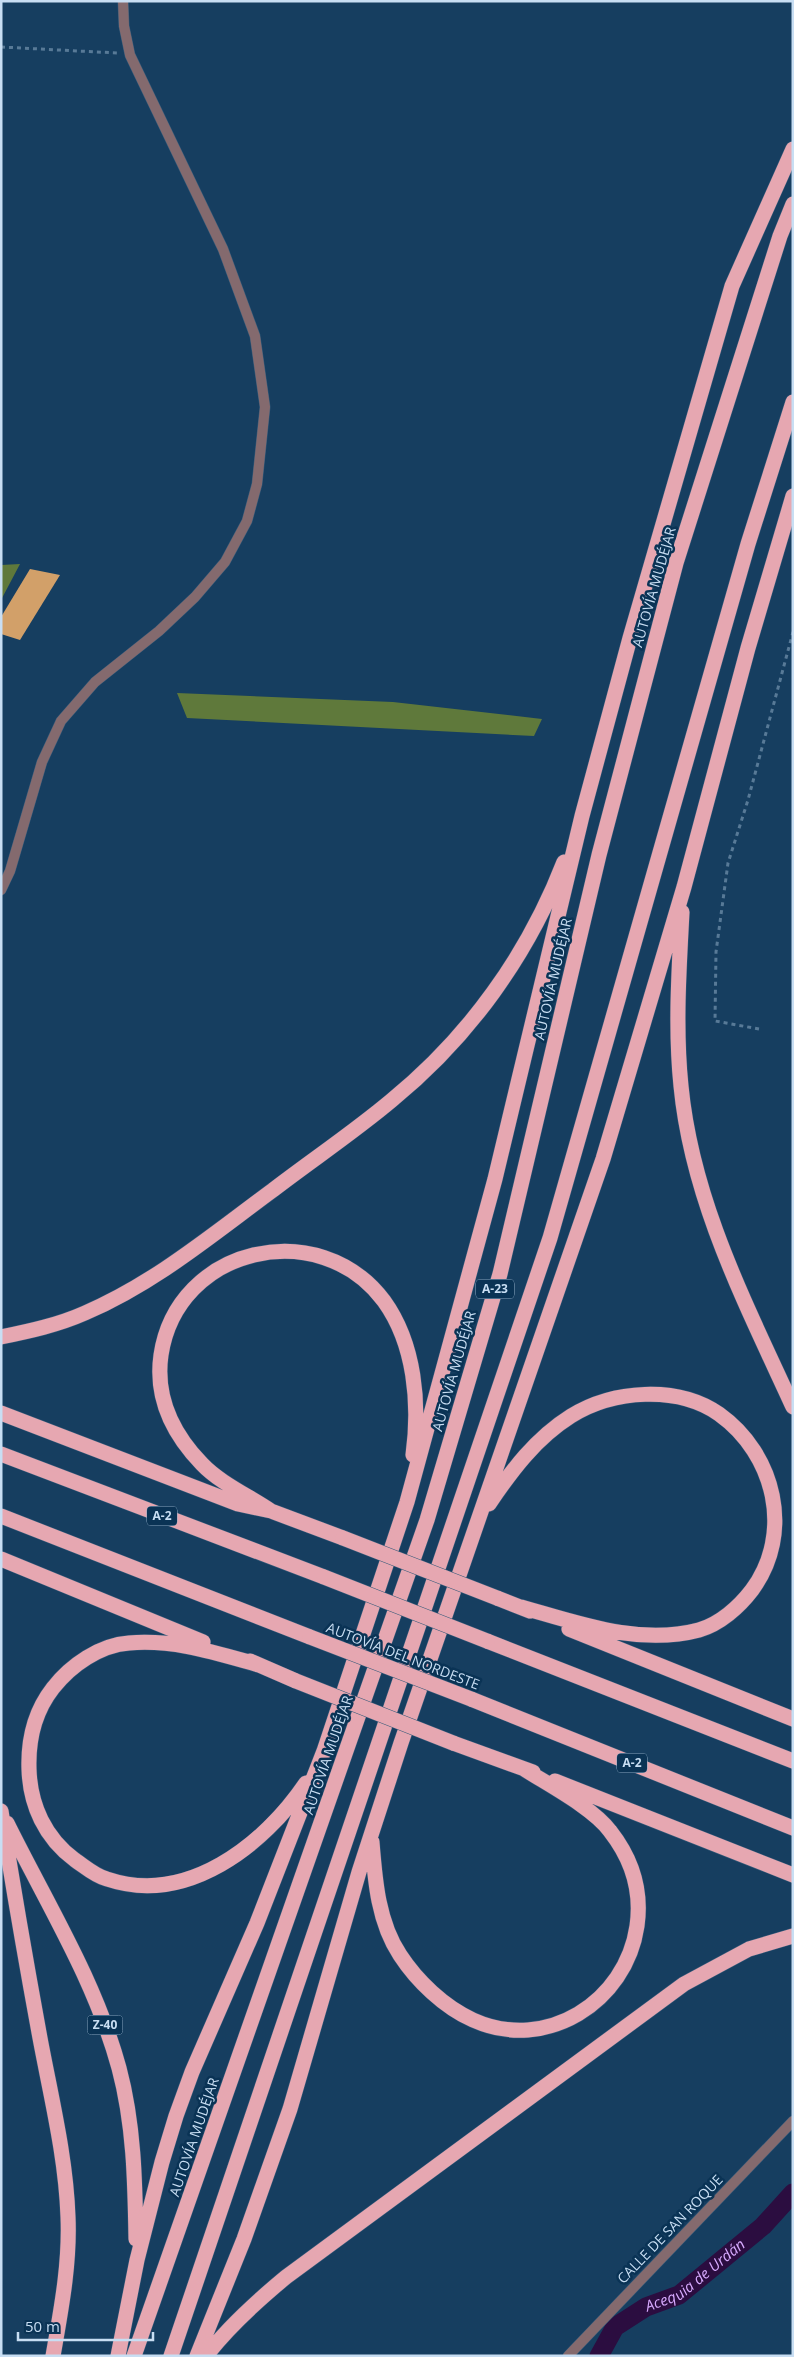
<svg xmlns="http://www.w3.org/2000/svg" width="794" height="2357" font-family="'Open Sans',sans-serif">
<rect width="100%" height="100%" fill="#163e60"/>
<path fill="#5f793b" d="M20,564L1,600V565Z
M177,693L393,702L542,719L534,736L187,718Z"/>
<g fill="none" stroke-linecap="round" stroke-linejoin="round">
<path stroke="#2b0d40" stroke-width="19" id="s1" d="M599,2356L615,2327L646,2307L679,2295L763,2226L793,2193"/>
</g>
<path fill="#d2a069" d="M30,569L60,575L20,640L1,634V617Z"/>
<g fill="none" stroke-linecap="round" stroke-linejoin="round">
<defs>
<path id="minor" d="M1,890L10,871L42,762L61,721L95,682L159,631L195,597L225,562L247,521L257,484L265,407L255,336L223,249L130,55L124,26L123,1
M568,2356L793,2121"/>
<path id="motorway" d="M682,912C679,970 675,1028 681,1086C692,1201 746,1304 793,1407
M1,1337C30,1331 58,1325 85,1313C155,1283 213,1234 273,1190C312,1160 354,1132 392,1100C469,1037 528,955 564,862
M1,1413L238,1504L271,1511L343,1538
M1,1454L324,1577
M489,1504C512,1470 536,1438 571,1416C613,1390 677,1385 719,1414C775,1454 794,1533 752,1590C739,1607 720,1624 699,1630C639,1646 578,1623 521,1607
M271,1511C249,1496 220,1483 202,1464C173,1434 155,1397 161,1355C177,1247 319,1214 384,1301C415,1344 420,1404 413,1455
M1,1516L310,1637
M1,1559L203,1642
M497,1598L530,1611
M569,1629L793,1719
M487,1641L793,1761
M250,1661L296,1681
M259,1665C216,1653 174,1639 129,1643C100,1645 71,1665 53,1688C35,1711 28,1739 29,1769C30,1805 45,1838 75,1860C84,1866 95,1876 107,1879C187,1906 264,1845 306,1783
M471,1699L793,1828
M453,1743L533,1772
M555,1781L793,1875
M1,1811C13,1887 26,1962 40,2038C51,2097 66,2157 68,2217C70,2264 61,2310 53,2356
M7,1823C47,1904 95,1980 119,2068C134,2124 135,2181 136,2239
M372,1842C375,1880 378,1922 400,1955C417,1981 444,2007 473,2020C546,2053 626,2002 637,1926C642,1891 632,1859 610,1831C593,1808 549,1785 524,1769
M118,2356L137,2260L162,2162L176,2116L192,2072L257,1923L324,1751L407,1502L495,1179L582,816L630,638L732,286L793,149
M134,2356L427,1520L500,1274L599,855L676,563L780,236L793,204
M171,2356L550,1238L748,544L793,402
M197,2356L244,2239L290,2109L359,1872L401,1743L603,1159L684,887L748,648L793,496
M206,2356C229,2326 257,2301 286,2277L684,1984L749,1949L793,1936"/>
</defs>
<use href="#minor" stroke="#365b7a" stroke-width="11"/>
<use href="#motorway" stroke="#365b7a" stroke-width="16"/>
<path stroke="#587a97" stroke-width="3" stroke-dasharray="4 4" stroke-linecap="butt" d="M1,47L117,53
M759,1029L715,1021L716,952L728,863L748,800L793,632"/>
<use href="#minor" stroke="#846a6e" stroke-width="10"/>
<use href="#motorway" stroke="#e6a7b1" stroke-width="15"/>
<defs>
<path id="motorway-bridge" d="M343,1538L497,1598
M324,1577L487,1641
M310,1637L471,1699
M296,1681L453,1743"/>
</defs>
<use href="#motorway-bridge" stroke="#365b7a" stroke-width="16" stroke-linecap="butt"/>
<use href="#motorway-bridge" stroke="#e6a7b1" stroke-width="15"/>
</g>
<g text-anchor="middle" stroke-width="5" stroke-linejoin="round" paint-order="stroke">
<g fill="#0a3355" stroke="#8fabc4" stroke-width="1">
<rect x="476" y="1279.5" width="38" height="19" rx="4"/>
<rect x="147" y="1506.5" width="30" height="19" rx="4"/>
<rect x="617" y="1753.5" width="30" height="19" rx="4"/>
<rect x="87.5" y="2015.5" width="35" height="19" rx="4"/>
</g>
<g font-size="12" font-weight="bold" fill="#c8def3">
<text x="495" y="1293">A-23</text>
<text x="162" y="1520">A-2</text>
<text x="632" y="1767">A-2</text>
<text x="105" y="2029">Z-40</text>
</g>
<g font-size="14" fill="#c8def3" stroke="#0a3355">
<text transform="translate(654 587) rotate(-74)" y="5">AUTOVÍA MUDÉJAR</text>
<text transform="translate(553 979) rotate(-77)" y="5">AUTOVÍA MUDÉJAR</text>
<text transform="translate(454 1371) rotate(-74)" y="5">AUTOVÍA MUDÉJAR</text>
<text transform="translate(403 1656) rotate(21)" y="5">AUTOVÍA DEL NORDESTE</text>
<text transform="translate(328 1755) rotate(-71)" y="5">AUTOVÍA MUDÉJAR</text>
<text transform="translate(194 2137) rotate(-71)" y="5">AUTOVÍA MUDÉJAR</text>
<text transform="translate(670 2229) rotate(-46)" y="5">CALLE DE SAN ROQUE</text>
</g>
<g font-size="15" font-style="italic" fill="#d7aafe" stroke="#0a3355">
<text dy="5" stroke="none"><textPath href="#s1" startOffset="129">Acequia de Urdán</textPath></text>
</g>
</g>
<rect width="794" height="2357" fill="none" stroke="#c8def3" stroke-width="5"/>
<path d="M18 2332v8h135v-8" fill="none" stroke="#c8def3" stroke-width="2.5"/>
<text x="25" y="2332" font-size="15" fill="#c8def3" stroke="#0a3355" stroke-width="4" paint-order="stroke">50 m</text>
</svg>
